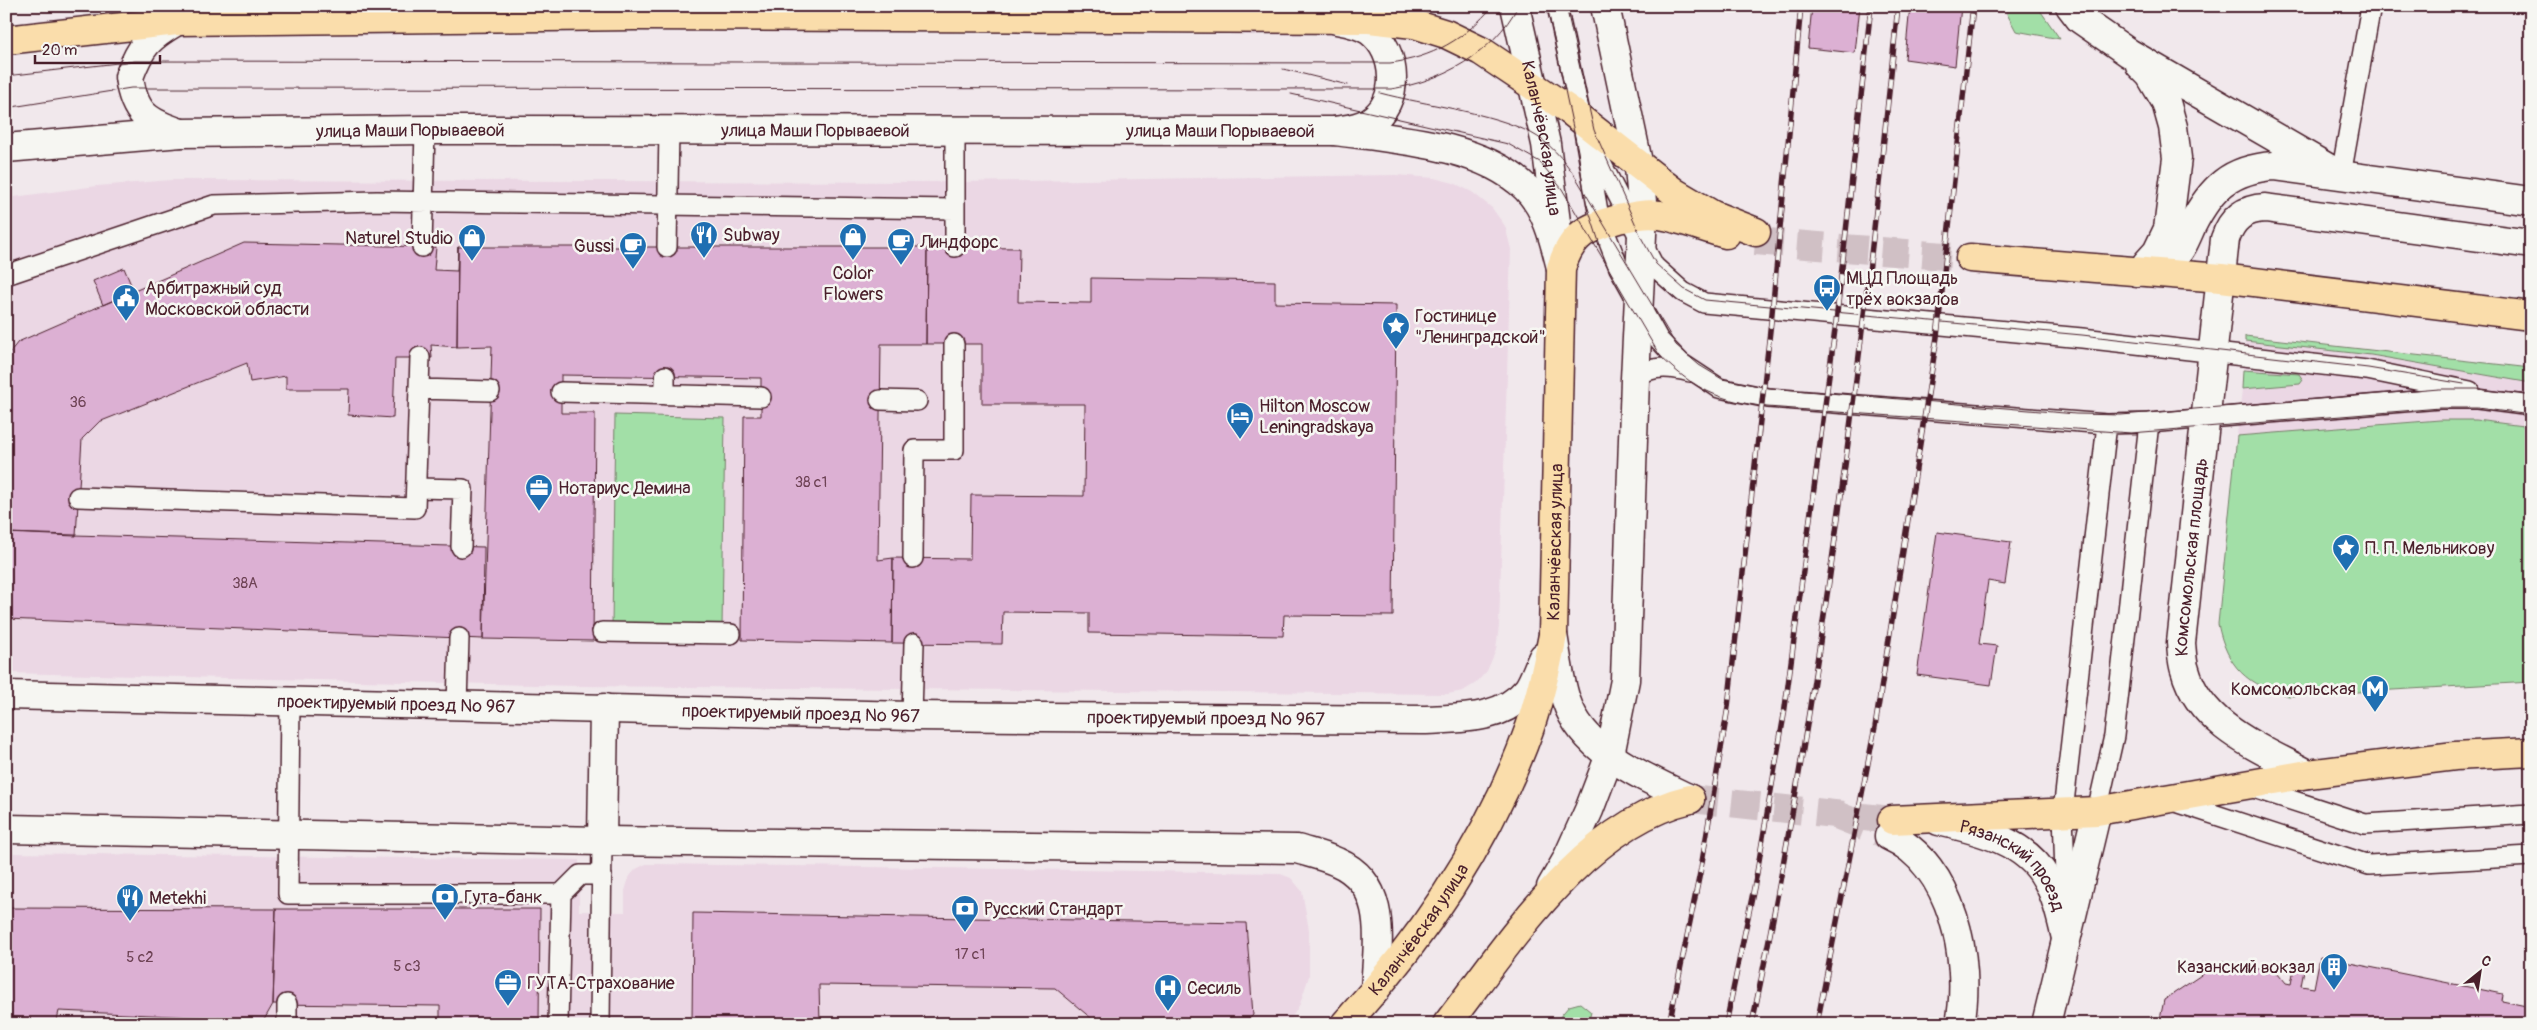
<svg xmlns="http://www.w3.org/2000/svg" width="2537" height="1030" font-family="Pangolin,sans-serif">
<rect width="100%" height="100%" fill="#f1e8ec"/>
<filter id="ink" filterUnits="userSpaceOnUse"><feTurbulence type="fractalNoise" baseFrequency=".02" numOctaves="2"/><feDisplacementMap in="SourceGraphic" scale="10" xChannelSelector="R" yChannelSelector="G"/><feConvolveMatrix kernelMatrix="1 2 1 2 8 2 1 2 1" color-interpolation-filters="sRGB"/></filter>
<g filter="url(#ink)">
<path fill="#ebd7e4" d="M1396,175L1434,178L1454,183L1472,192L1492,208L1505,226L1511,249L1499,626L1496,650L1487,671L1476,683L1463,691L1448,694L577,686L6,673V198L97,186L171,180L955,182Z
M2245,341L2371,355L2531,383V427L2476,420H2440L2237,436L2242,389L2300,384L2299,374L2243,370Z
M6,853L579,860V911L625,912V891L629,877L636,869L646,864H658L1278,873L1291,878L1302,891L1309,930V976L1300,1004L1288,1024H6Z"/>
<path fill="#a2dfa7" stroke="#767f69" d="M2008,6H2037L2060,39L2016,31L2007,14Z
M2245,336L2531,368V383L2371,355L2245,341Z
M2243,370L2299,374L2303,380L2300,384L2242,389Z
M615,415L725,418L722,628L612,626Z
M2440,420H2476L2531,427V682L2289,696C2247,686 2227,667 2218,624L2237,436Z
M1580,1003L1591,1012L1588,1024H1554L1569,1006Z"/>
<path fill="#dcb0d3" stroke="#4a1f2b" d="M1812,6H1860L1855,53L1808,48Z
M1910,6H1961L1955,66L1905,59Z
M244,243L436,247L434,270L457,271L458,247L457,347L431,345L432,358H395L393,418L348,415L349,389H286V376L250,382L247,363L99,422L82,439L76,536L6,533V357L18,342Z
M458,247H927L926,344H881L878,560L893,558L892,643L742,640L744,416H761V378L561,375V413H595L593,641L483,639L492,346L457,347Z
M927,247L1019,248L1018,302L1091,303V278L1275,281V303L1396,305L1393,616L1284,615L1283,636L1089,633V613L1003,612L1002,644L892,643L893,558L970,559L971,495L1084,496L1085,404H982V344H926Z
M124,268L134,292L103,305L93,281Z
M1937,532L2011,542L2005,584L1988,581L1979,644L1997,646L1991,685L1917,675Z
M6,533L484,547L483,639L6,619Z
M6,908L276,909L273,1004L264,1020L59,1011L56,1024H6Z
M276,909H540L539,1024H440V1006L273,1004Z
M693,913L1246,923L1253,1015L1245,1024H1098L1055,988L819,985L820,1024H692Z
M2320,957L2503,994L2502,1001L2531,1007V1024H2159L2164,1000L2222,961L2278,973L2286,983L2291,984L2294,968L2304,970L2301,986L2314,988Z"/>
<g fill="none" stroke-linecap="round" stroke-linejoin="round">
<path stroke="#d0c0c5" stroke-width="28" stroke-dasharray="28 14" stroke-linecap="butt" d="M1839,816L1889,836"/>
<path stroke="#d0c0c5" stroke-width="28" stroke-dasharray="28 14" stroke-linecap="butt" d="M1755,241L1970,258
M1690,799L1892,820"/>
<defs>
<path id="service" d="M1557,6L1583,126L1599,217L1619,268L1659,340L1681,363L1719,388L1768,398L2107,424L2149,423L2440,399H2477L2531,406
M955,131V247
M1592,145L1654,266L1683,292L1704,303L2082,338L2367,370L2470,391
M2341,175L2371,6
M422,247L425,130
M667,247L669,130
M6,275L214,205L377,201L955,209
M1635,379C1649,364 1672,367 1690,372
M419,389L490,391
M561,392L761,397
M665,395V376
M880,400L917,401
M416,488L463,489L461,547
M78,497L415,508L420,357
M913,558L914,450H954V344
M602,632L731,634
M290,701L288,894H561L580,875H602
M457,705L459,638
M912,716L914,643
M2248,786L2365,824L2531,814
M2170,800L2369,865L2531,856
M2097,811L2114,736L2149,423
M2066,909L2063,812L2107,424
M287,1024V1004
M558,1024L561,894
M600,1024L602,841"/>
<g id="minor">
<path d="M2070,6L2080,19L2129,53L2328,168"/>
<path d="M177,21C148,38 141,45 129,77C134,114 147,122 181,133"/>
<path d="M2140,65L2150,75L2166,102L2173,127L2177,158L2168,229L2157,252L2147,263"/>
<path d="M1335,131C1347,129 1359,128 1369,122C1401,103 1398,52 1370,31C1360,24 1348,22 1337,20"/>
<path d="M2137,272C2149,270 2164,267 2173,258C2182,250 2187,236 2192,225C2211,188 2230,169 2274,166L2531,201"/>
<path id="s1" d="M6,695L912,716L1423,720C1460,718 1502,721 1528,689C1534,680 1538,667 1543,657"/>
<path id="s2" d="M2308,774C2262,749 2200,726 2185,670C2182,662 2182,652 2181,643L2225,239C2232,218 2244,209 2265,208L2531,244"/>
<path id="s3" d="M1939,821C1978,830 2027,841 2047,880C2057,898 2061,918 2066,938"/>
<path d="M6,829L602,841L1297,849C1310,853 1324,856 1337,862C1390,885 1377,944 1375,991"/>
<path d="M602,841L604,708"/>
</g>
<path id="tertiary" d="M1889,836C1953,864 1972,961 1960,1024
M2046,1024L2097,811"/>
<g id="secondary">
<path id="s4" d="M1515,6L1546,144L1557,230"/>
<path d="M1370,19L1412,6"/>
<path id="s5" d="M6,148L181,133L425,130L1335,131C1395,139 1481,144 1526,188C1547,209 1554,240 1561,268"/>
<path d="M1553,635C1557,657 1559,679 1566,700C1583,752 1644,777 1690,799"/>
<path d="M1551,887L1566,861L1589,810L1610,755L1625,680L1635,379L1643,214L1639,167L1605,6"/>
</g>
<g id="primary">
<path d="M6,40L177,21L634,16L1369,19L1414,24L1446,34L1481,51L1569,110L1674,192L1713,215L1756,232"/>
<path d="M1970,258L2221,278L2531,316"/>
<path d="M1892,820L2097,811L2308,774L2455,756L2531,752"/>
<path id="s6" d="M1345,1024C1423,938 1491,837 1530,727C1540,697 1547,666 1553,635L1561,268C1572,234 1586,228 1618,219C1632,216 1645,213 1660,215C1682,219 1704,228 1726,234"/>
<path d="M1447,1024C1510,942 1584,824 1690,799"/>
</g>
</defs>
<use href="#service" stroke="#4a1f2b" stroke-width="22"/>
<use href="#minor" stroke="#4a1f2b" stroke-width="31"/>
<use href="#tertiary" stroke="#4a1f2b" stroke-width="31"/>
<use href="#secondary" stroke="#4a1f2b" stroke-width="31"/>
<use href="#primary" stroke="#4a1f2b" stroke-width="31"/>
<use href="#service" stroke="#f6f6f2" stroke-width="19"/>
<use href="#minor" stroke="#f6f6f2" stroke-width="28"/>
<use href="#tertiary" stroke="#f6f6f2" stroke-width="28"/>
<use href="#secondary" stroke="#f6f6f2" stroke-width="28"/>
<use href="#primary" stroke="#faddab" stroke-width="28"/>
<path stroke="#4a1f2b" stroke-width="1" d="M1547,6L1578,151L1583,185
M1566,6L1594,130L1642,239L1656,264L1666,273L1684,289L1705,300L2082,335L2368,368L2464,384
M1283,69L1348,85
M6,76L135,61L1390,63C1432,58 1465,39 1493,6
M1380,93C1425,105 1491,112 1531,133C1550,143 1563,159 1575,176L1676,345L1699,365L1722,379L1770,388L2076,414L2121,415L2439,389H2477L2523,394
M1291,94L1508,144L1540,162L1562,189L1660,356C1696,391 1719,400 1767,407L2131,433L2440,408H2477L2531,415
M6,108L131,88L1391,89C1442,81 1493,54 1518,6
M1587,205L1600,245"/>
<defs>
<path id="rail" d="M1669,1024L1701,868L1728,707L1772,313L1801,6
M1726,1024L1756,878L1784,715L1836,322L1871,6
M1752,1024C1822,688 1863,347 1898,6
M1817,1024L1875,727L1937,337L1973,6"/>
</defs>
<use href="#rail" stroke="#4a1f2b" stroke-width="5.5"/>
<use href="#rail" stroke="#f6f6f2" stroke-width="4" stroke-dasharray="11" stroke-linecap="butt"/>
</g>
</g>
<defs>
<symbol id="restaurant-pin" viewBox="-11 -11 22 30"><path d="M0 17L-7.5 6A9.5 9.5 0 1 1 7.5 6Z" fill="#1f6fb2" stroke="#f6f6f2"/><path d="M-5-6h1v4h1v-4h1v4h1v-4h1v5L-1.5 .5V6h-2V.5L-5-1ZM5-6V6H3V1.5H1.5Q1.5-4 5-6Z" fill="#fff"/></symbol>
<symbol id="shop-pin" viewBox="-11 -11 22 30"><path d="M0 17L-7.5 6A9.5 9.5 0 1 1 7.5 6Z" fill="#1f6fb2" stroke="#f6f6f2"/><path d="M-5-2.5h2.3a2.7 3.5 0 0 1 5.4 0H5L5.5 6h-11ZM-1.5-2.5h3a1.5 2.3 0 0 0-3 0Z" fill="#fff"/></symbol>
<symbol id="cafe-pin" viewBox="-11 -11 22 30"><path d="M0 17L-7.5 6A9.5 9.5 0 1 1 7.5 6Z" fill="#1f6fb2" stroke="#f6f6f2"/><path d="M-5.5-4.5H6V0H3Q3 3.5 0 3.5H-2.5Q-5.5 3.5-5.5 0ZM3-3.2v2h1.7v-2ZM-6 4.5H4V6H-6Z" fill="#fff"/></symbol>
<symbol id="bus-pin" viewBox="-11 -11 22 30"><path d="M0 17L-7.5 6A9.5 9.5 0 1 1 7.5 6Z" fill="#1f6fb2" stroke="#f6f6f2"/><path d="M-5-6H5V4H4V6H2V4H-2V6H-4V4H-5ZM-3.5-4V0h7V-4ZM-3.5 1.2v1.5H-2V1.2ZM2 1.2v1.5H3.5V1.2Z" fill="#fff"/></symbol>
<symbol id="civic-pin" viewBox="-11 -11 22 30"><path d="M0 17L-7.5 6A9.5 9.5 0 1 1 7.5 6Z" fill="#1f6fb2" stroke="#f6f6f2"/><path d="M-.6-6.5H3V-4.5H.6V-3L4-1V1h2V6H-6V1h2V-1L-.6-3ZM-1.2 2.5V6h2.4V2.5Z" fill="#fff"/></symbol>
<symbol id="sight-pin" viewBox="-11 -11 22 30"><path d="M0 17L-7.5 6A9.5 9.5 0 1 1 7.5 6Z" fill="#1f6fb2" stroke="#f6f6f2"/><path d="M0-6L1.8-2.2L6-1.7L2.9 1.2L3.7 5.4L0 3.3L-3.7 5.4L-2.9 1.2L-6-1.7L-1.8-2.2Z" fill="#fff"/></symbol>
<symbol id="hotel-pin" viewBox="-11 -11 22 30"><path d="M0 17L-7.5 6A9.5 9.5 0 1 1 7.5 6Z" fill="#1f6fb2" stroke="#f6f6f2"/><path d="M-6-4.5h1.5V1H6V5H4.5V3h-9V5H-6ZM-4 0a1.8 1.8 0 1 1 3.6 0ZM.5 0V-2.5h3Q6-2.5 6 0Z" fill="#fff"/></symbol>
<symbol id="office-pin" viewBox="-11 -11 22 30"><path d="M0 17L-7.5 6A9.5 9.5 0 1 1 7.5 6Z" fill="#1f6fb2" stroke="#f6f6f2"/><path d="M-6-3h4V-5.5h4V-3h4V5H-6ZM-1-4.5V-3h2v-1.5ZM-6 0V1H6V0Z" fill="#fff"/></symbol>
<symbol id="metro-pin" viewBox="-11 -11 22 30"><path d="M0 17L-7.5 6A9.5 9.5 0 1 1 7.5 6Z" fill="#1f6fb2" stroke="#f6f6f2"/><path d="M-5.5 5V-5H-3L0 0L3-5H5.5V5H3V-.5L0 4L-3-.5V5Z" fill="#fff"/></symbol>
<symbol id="bank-pin" viewBox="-11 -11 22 30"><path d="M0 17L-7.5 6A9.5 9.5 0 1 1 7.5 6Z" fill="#1f6fb2" stroke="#f6f6f2"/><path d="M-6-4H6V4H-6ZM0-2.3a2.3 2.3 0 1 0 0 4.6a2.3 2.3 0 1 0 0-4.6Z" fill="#fff"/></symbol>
<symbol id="building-pin" viewBox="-11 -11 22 30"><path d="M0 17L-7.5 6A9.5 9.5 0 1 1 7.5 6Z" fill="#1f6fb2" stroke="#f6f6f2"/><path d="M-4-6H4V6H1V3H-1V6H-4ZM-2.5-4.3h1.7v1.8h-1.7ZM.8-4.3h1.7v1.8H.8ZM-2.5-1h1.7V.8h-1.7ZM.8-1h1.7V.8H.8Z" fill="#fff"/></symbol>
<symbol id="hospital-pin" viewBox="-11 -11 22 30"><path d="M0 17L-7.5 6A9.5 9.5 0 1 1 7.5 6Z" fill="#1f6fb2" stroke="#f6f6f2"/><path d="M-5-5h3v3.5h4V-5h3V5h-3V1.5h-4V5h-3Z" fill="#fff"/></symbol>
</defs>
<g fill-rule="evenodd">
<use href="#restaurant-pin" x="688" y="219" width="32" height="43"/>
<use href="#shop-pin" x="837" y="221" width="32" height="43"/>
<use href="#shop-pin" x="456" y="222" width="32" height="43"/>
<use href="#cafe-pin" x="885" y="226" width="32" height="43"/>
<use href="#cafe-pin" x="617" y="230" width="32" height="43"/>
<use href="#bus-pin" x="1811" y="272" width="32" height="43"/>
<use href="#civic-pin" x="110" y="282" width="32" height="43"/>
<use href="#sight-pin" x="1380" y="310" width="32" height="43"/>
<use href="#hotel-pin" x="1224" y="400" width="32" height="43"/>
<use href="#office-pin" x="523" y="472" width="32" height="43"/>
<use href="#sight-pin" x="2330" y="532" width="32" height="43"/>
<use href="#metro-pin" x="2359" y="673" width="32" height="43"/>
<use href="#bank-pin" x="429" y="881" width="32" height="43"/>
<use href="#restaurant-pin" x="114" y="882" width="32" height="43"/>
<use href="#bank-pin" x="949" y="893" width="32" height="43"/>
<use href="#building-pin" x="2318" y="951" width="32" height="43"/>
<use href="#office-pin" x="492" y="967" width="32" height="43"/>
<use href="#hospital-pin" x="1152" y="972" width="32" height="43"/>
</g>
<g text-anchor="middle" stroke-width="5" stroke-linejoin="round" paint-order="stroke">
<g font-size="15" fill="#6e4355">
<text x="78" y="407">36</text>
<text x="811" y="487">38 с1</text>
<text x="245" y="588">38А</text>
<text x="970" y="959">17 с1</text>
<text x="140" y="962">5 с2</text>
<text x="407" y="971">5 с3</text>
</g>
<g font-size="18" fill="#4a1f2b" stroke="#f6f6f2">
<text dy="6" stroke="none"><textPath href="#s5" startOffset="405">улица Маши Порываевой</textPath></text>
<text dy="6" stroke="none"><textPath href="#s5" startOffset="810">улица Маши Порываевой</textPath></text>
<text dy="6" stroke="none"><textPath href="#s5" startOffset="1215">улица Маши Порываевой</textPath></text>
<text dy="6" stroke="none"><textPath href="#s4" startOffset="135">Каланчёвская улица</textPath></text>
<text dy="6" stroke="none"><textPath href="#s6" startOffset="540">Каланчёвская улица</textPath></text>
<text dy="6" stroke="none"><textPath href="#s2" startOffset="280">Комсомольская площадь</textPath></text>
<text dy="6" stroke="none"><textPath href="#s1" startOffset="390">проектируемый проезд № 967</textPath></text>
<text dy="6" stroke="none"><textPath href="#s1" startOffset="795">проектируемый проезд № 967</textPath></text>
<text dy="6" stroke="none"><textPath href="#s1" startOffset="1200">проектируемый проезд № 967</textPath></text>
<text dy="6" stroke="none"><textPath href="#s3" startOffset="91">Рязанский проезд</textPath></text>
<text dy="6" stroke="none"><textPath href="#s6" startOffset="120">Каланчёвская улица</textPath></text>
</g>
<g font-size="18" fill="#4a1f2b" stroke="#f6f6f2" text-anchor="start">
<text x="723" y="241">Subway</text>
<text x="453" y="244" text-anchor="end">Naturel Studio</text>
<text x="920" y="248">Линдфорс</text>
<text x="614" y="252" text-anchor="end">Gussi</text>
<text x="853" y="279" text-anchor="middle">Color<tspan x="853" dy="21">Flowers</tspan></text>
<text x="1846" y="284">МЦД Площадь<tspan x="1846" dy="21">трёх вокзалов</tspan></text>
<text x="145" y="294">Арбитражный суд<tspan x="145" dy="21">Московской области</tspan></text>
<text x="1415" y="322">Гостинице<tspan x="1415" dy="21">"Ленинградской"</tspan></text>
<text x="1259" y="412">Hilton Moscow<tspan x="1259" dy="21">Leningradskaya</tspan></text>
<text x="558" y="494">Нотариус Демина</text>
<text x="2365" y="554">П. П. Мельникову</text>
<text x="2356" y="695" text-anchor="end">Комсомольская</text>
<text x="464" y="903">Гута-банк</text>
<text x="149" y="904">Metekhi</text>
<text x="984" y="915">Русский Стандарт</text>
<text x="2315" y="973" text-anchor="end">Казанский вокзал</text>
<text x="527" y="989">ГУТА-Страхование</text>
<text x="1187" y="994">Сесиль</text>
</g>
</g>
<rect width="2537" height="1030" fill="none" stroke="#f6f6f2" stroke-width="25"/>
<rect x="12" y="12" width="2512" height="1005" fill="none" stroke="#4a1f2b" stroke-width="2" filter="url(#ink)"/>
<g transform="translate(2480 972) rotate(30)" stroke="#f6f6f2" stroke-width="4" paint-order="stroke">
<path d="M0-4L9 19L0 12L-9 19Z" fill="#4a1f2b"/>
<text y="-8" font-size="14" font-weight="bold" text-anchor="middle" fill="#4a1f2b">С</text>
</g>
<path d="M35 55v8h125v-8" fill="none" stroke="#4a1f2b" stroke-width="2.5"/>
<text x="42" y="55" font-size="15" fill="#4a1f2b" stroke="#f6f6f2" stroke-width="4" paint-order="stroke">20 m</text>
</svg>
